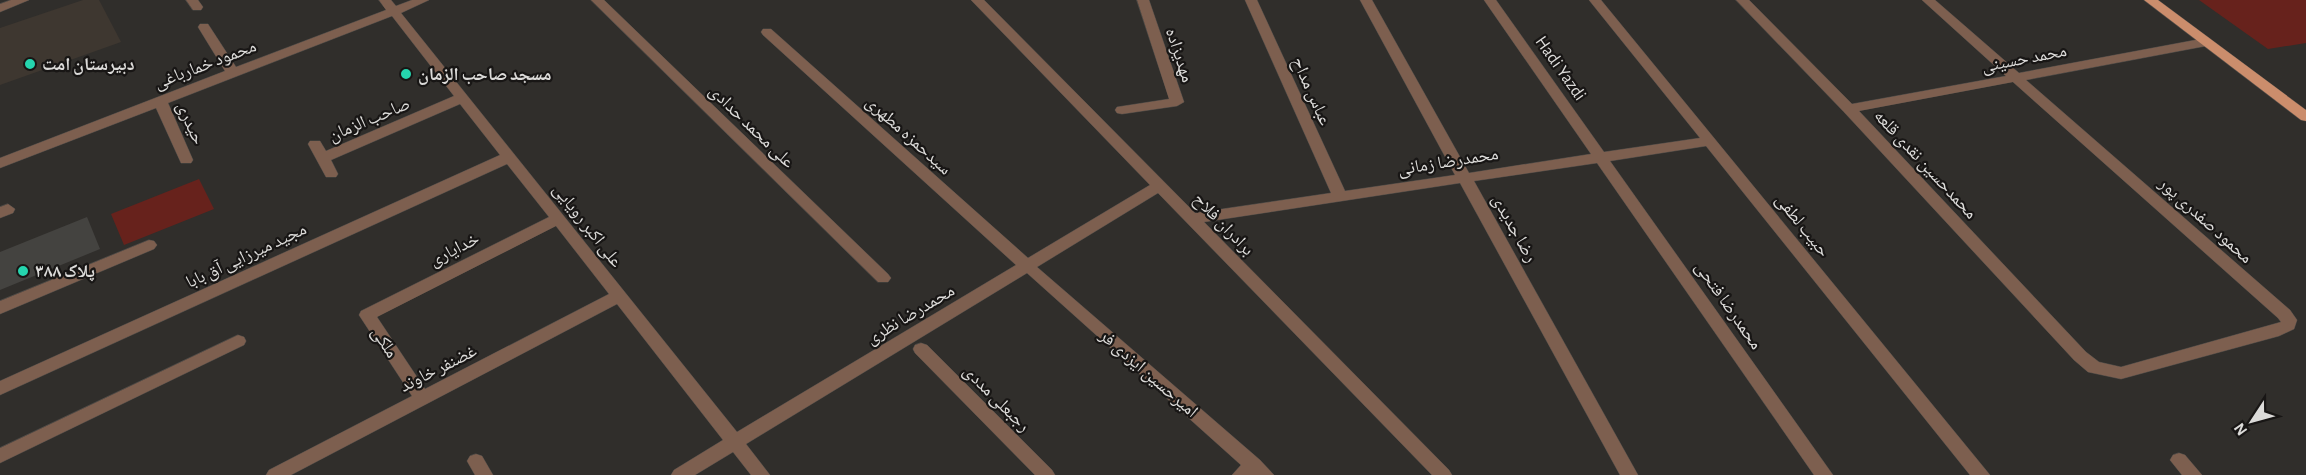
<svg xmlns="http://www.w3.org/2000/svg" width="2306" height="475" font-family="'Alegreya Sans','Noto Naskh Arabic',sans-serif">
<rect width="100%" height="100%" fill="#302e2b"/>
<path fill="#3e3730" d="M83,0H99L121,42L0,85V28Z"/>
<path fill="#67221c" d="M2199,0H2306V43L2268,49Z
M199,179L214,209L124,245L111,214Z"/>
<path fill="#444340" d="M87,217L100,249L0,290V252Z"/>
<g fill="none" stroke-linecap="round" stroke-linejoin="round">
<defs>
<path id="minor" d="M11,0H29L0,12V4Z
M186,0H198L203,7L201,10H193Z
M379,0H391L396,6L412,0H429L401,13L737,432L1016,265L763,35L761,32L763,29H771L1028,258L1150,185L971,0H984L1195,213L1331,193L1245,0H1257L1345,191L1455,175L1360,0H1372L1469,173L1591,154L1484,0H1496L1604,152L1700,138L1589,0H1601L1990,475H1970L1706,146L1610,161L1833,475H1814L1597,163L1474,181L1638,475H1620L1460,183L1204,222L1449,470L1452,475H1432L1158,193L1037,267L1260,460L1274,475H1232L1241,465L1027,273L746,444L770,475H751L733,452L695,475H671L674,470L723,440L617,304L291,475H266L269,470L412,396L359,315L361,311L549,217L507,164L0,395V381L500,155L460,104L331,160L338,174L336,177H326L308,144L310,141H320L326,151L454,96L392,16L168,103L193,160L191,163H181L156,108L0,168V158L225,71L198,27L200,24H208L236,67L386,10ZM556,226L609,294L425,389L377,317Z
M591,0H604L888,274L891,278L888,282H878Z
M1137,0H1149L1184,102L1177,106L1122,114L1117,113L1115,110L1117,107L1169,99Z
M1736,0H1749L1852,104L2006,76L1922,0H1935L2019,73L2206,38L2210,39L2212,42L2206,46L2026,80L2290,310L2297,320L2294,329L2279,336L2121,379L2088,372L2074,360L1844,112ZM2013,82L2278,318L2281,322L2121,367L2099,362L2086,352L1859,111Z
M8,204L15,209L13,213L0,218V207Z
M149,240L154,241L157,245L154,249L0,314V301Z
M238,335L244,337L246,341L244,345L0,463V448Z
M921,343L927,345L1052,470L1055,475H1035L915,353L913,349L915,345Z
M2179,453L2185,455L2202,475H2182L2170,460L2173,455Z
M476,454L482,456L493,475H475L467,461L470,456Z"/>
<path id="major" d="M2144,0H2158L2306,110V121L2301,120Z"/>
</defs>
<use href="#minor" stroke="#4c4a47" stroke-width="1"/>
<use href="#major" stroke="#4c4a47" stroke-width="1"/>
<use href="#minor" fill="#7d5f4f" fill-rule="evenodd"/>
<use href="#major" fill="#cb8d6c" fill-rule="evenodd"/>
</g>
<g fill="#25d5ae" stroke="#181615" stroke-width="2">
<circle cx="30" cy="64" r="6"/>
<circle cx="406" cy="74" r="6"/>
<circle cx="23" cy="271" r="6"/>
</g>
<g text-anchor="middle" stroke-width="4.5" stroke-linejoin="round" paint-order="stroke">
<g font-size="18" fill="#dcdbd9" stroke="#181615">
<text transform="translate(1180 55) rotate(72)" y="6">مهدیزاده</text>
<text transform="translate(2024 58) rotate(-11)" y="6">محمد حسینی</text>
<text transform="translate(205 64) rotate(-21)" y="6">محمود خمارباغی</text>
<text transform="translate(1561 68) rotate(55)" y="6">Hadi Yazdi</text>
<text transform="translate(1312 91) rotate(66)" y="6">عباس مداح</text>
<text transform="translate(369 119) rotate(-23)" y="6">صاحب الزمان</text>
<text transform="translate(191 123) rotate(66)" y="6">حیدری</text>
<text transform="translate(752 126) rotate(44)" y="6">علی محمد حدادی</text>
<text transform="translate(909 135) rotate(42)" y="6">سیدحمزه مطهری</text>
<text transform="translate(1448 161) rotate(-9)" y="6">محمدرضا زمانی</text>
<text transform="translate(1926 164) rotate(47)" y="6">محمدحسین نقدی قلعه</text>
<text transform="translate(2206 220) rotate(42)" y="6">محمود صفدری پور</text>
<text transform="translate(1224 224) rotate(46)" y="6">برادران فلاح</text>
<text transform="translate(588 225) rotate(52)" y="6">علی اکبر رویایی</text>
<text transform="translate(1803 225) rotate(51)" y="6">حبیب لطفی</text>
<text transform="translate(1515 228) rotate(61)" y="6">رضا جدیدی</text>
<text transform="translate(454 249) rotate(-27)" y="6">خدایاری</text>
<text transform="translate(246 255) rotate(-25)" y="6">مجید میرزایی آق بابا</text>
<text transform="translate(1729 305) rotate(55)" y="6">محمدرضا فتحی</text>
<text transform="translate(910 314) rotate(-31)" y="6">محمدرضا نظری</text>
<text transform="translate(385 342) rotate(57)" y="6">ملکی</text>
<text transform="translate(438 368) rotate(-27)" y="6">غضنفر خاوند</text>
<text transform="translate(1149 373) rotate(41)" y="6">امیرحسین ایزدی فر</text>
<text transform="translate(997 398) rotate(45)" y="6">رجبعلی مددی</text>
</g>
<g font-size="18" font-weight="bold" fill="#dcdbd9" stroke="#181615" text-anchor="start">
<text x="42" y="70">دبیرستان امت</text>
<text x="418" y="80">مسجد صاحب الزمان</text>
<text x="35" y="277">پلاک ۳۸۸</text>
</g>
</g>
<g transform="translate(2252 421) rotate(234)" stroke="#181615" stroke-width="4.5" paint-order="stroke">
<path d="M0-4.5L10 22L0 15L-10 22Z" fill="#dcdbd9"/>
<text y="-9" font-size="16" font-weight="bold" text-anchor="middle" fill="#dcdbd9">N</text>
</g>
</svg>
